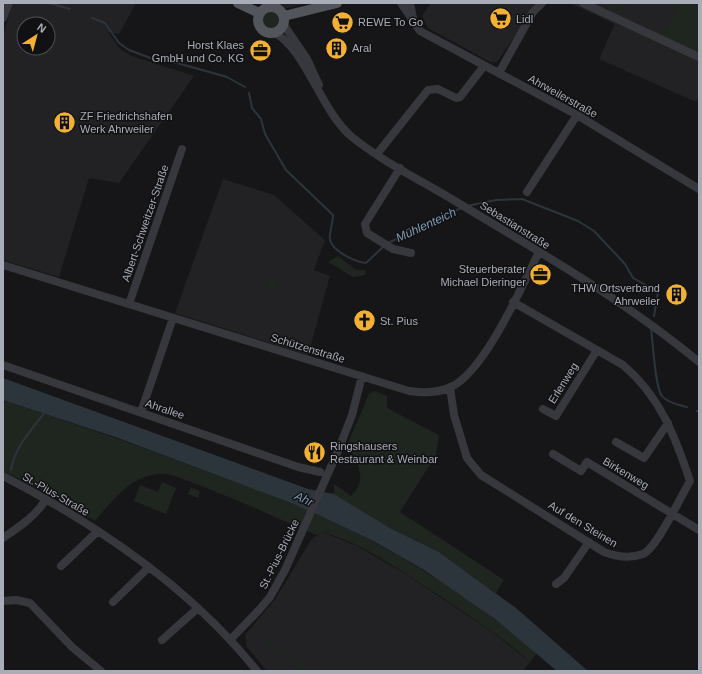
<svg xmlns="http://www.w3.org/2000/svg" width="702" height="674" font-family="Helvetica,sans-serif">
<rect width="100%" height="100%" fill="#161618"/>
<path fill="#222225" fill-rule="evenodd" d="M13,3H136L119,34L108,32L120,49L132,56L194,76L119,183L89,178L59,277L3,260V34ZM24,24H48V48H24Z
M255,3H307L288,8Z
M431,3H538L497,62H490L428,28L422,16Z
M569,3H699V96L696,102L599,59L615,24Z
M223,179L274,195L325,240L314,270L330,276L308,355L175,313Z
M322,532L357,546L404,573L491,631L530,662L523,671H267L247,647L245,635L276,598L311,540Z"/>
<path fill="#1e261f" d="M602,3H625L622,10L611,8L609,11L606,10Z
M673,3H699V51L695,52L658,34L661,28L666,30L677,7L672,4Z
M260 20a11 11 0 1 1 22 0a11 11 0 1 1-22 0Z
M338,256L356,270H365L366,275L353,277L328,262Z
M270,278L280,281L277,291L267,288Z
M375,391L387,396V408L439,435L436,455L400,512L504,580L496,593L439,552L390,528L334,494V484L351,496C370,477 355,463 348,443L369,394Z
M3,400C69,422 135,444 200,469C230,480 261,490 290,502C379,540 464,590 537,653L530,662C502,636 469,616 437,594C401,571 364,544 323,532L316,535C278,518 240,501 201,486C187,481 172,472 157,474C130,477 111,502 95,521L44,491L3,471Z
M162,482L176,488L166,514L134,501L140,485L158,492Z
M191,487L200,491L198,498L188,494Z
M273,634L269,640L312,671H303L299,668L297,671H292L297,663L271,644L268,647L267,639Z"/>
<path fill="#2c353c" d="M3,378L308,489L334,494L390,528L439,552L516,608L588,671H557L495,619L424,570L375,542L321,516L289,502L118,438L3,400Z"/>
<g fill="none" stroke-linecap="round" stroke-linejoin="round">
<path stroke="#2c353c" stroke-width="2" d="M49,3L70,9
M92,18L105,23L119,43L129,50L153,59L177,63L227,77L245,87
M249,93L252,108L261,119L265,134L286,170L333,215C333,223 329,233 330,240C333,252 356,262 366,263L384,246
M467,206L496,200L522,199L578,221L594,231L625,264L633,278L658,292L654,316
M388,243L461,208
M651,329C653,342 655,388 662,396C667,403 680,405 687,407
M697,411L699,412
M11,470C15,446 31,431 45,412"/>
<path stroke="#37383d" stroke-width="8" d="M401,3L420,31L577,115L699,189
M410,3L413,18
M583,3L699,57
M3,18L9,3
M284,25L307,59L319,85
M275,33C306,50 322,113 352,137C383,162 420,180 455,201C536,250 626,301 699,362
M499,73L533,12L542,3
M377,154L428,90L438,89L456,98L460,97L484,66
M400,168L365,224L367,233L393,249L411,253
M527,192L577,115
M3,265L409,391C423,393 438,393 451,387C485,371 522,286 539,252
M129,304L182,149
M3,365L298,467L320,472
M450,387L454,415L467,458L481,475L604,552C617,557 629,559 643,554C657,548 681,496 690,481C675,436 660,396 623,365L513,302
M543,409L556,416L597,350
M141,412L173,318
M616,442L644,458L668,423
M553,454L581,471L587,462L699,530
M3,476C98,525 190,587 257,671
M3,538C19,527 36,516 46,499
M61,566L98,531
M556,584L564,578L589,542
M3,601L16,600L30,603L72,647L101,671
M113,602L149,567
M162,640L198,608
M230,640L259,610L270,597L285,570L338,451L352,415L362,376"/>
<path stroke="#53555c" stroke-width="10" d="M238,3L259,13
M258 20a13 13 0 1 1 26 0a13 13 0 1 1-26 0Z
M284,16L337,3"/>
</g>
<defs>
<symbol id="supermarket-disc" viewBox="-11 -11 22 22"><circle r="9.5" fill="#f2b134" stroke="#111113"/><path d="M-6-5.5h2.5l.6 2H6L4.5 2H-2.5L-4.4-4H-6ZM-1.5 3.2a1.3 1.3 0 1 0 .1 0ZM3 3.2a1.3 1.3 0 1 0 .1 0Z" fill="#111"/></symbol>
<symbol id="building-disc" viewBox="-11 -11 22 22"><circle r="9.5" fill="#f2b134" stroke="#111113"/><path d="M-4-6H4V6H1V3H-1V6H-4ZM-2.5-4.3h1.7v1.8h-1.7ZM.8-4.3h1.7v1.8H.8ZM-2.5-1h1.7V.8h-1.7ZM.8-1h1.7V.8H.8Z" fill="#111"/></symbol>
<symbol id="office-disc" viewBox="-11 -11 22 22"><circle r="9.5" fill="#f2b134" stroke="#111113"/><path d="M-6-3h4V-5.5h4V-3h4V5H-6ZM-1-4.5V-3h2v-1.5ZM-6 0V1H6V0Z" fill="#111"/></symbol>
<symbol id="church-disc" viewBox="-11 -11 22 22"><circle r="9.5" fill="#f2b134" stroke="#111113"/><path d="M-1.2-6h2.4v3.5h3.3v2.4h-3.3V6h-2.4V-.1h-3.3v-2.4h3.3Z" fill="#111"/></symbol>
<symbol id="restaurant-disc" viewBox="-11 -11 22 22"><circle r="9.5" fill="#f2b134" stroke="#111113"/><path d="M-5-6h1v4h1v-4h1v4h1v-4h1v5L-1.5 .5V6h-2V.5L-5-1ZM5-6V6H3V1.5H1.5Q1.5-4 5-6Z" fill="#111"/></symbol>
</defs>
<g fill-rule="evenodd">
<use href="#supermarket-disc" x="488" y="6" width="25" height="25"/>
<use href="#supermarket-disc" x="330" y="10" width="25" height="25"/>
<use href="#building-disc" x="324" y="36" width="25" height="25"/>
<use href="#office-disc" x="248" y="38" width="25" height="25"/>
<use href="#building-disc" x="52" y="110" width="25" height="25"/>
<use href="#office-disc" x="528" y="262" width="25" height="25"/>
<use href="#building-disc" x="664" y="282" width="25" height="25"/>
<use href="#church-disc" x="352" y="308" width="25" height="25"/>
<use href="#restaurant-disc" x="302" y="440" width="25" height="25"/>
</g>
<g text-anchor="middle" stroke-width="3" stroke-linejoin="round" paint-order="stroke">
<g font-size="11" fill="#a8adb8" stroke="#111113" text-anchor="start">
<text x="516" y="23">Lidl</text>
<text x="358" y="26">REWE To Go</text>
<text x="244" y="49" text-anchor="end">Horst Klaes<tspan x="244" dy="13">GmbH und Co. KG</tspan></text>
<text x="352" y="52">Aral</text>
<text x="80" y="120">ZF Friedrichshafen<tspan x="80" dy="13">Werk Ahrweiler</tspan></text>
<text x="526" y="273" text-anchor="end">Steuerberater<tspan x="526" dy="13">Michael Dieringer</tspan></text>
<text x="660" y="292" text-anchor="end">THW Ortsverband<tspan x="660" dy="13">Ahrweiler</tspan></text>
<text x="380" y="325">St. Pius</text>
<text x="330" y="450">Ringshausers<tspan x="330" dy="13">Restaurant &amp; Weinbar</tspan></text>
</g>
<g font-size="11" fill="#a8adb8" stroke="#111113">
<text transform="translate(563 96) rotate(29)" y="4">Ahrweilerstraße</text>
<text transform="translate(145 223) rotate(-71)" y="4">Albert-Schweitzer-Straße</text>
<text transform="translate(515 225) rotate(32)" y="4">Sebastianstraße</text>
<text transform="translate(308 348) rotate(17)" y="4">Schützenstraße</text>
<text transform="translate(563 383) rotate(-58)" y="4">Erlenweg</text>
<text transform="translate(165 409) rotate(19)" y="4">Ahrallee</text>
<text transform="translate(626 473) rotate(31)" y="4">Birkenweg</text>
<text transform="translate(56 494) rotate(30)" y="4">St.-Pius-Straße</text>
<text transform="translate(583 524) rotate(31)" y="4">Auf den Steinen</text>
<text transform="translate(279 554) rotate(-64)" y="4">St.-Pius-Brücke</text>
</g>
<g font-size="12" font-style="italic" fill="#7f9bb3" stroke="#111113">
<text transform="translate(426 225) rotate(-25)" y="4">Mühlenteich</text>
<text transform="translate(304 499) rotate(25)" y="4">Ahr</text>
</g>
</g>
<rect width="702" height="674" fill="none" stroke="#a8adb8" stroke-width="8"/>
<g transform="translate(36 36) rotate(36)"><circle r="19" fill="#111113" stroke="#4d4f55"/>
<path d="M0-3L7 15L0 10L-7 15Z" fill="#f2b134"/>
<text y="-6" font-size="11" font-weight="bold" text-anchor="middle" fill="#a8adb8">N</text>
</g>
</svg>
